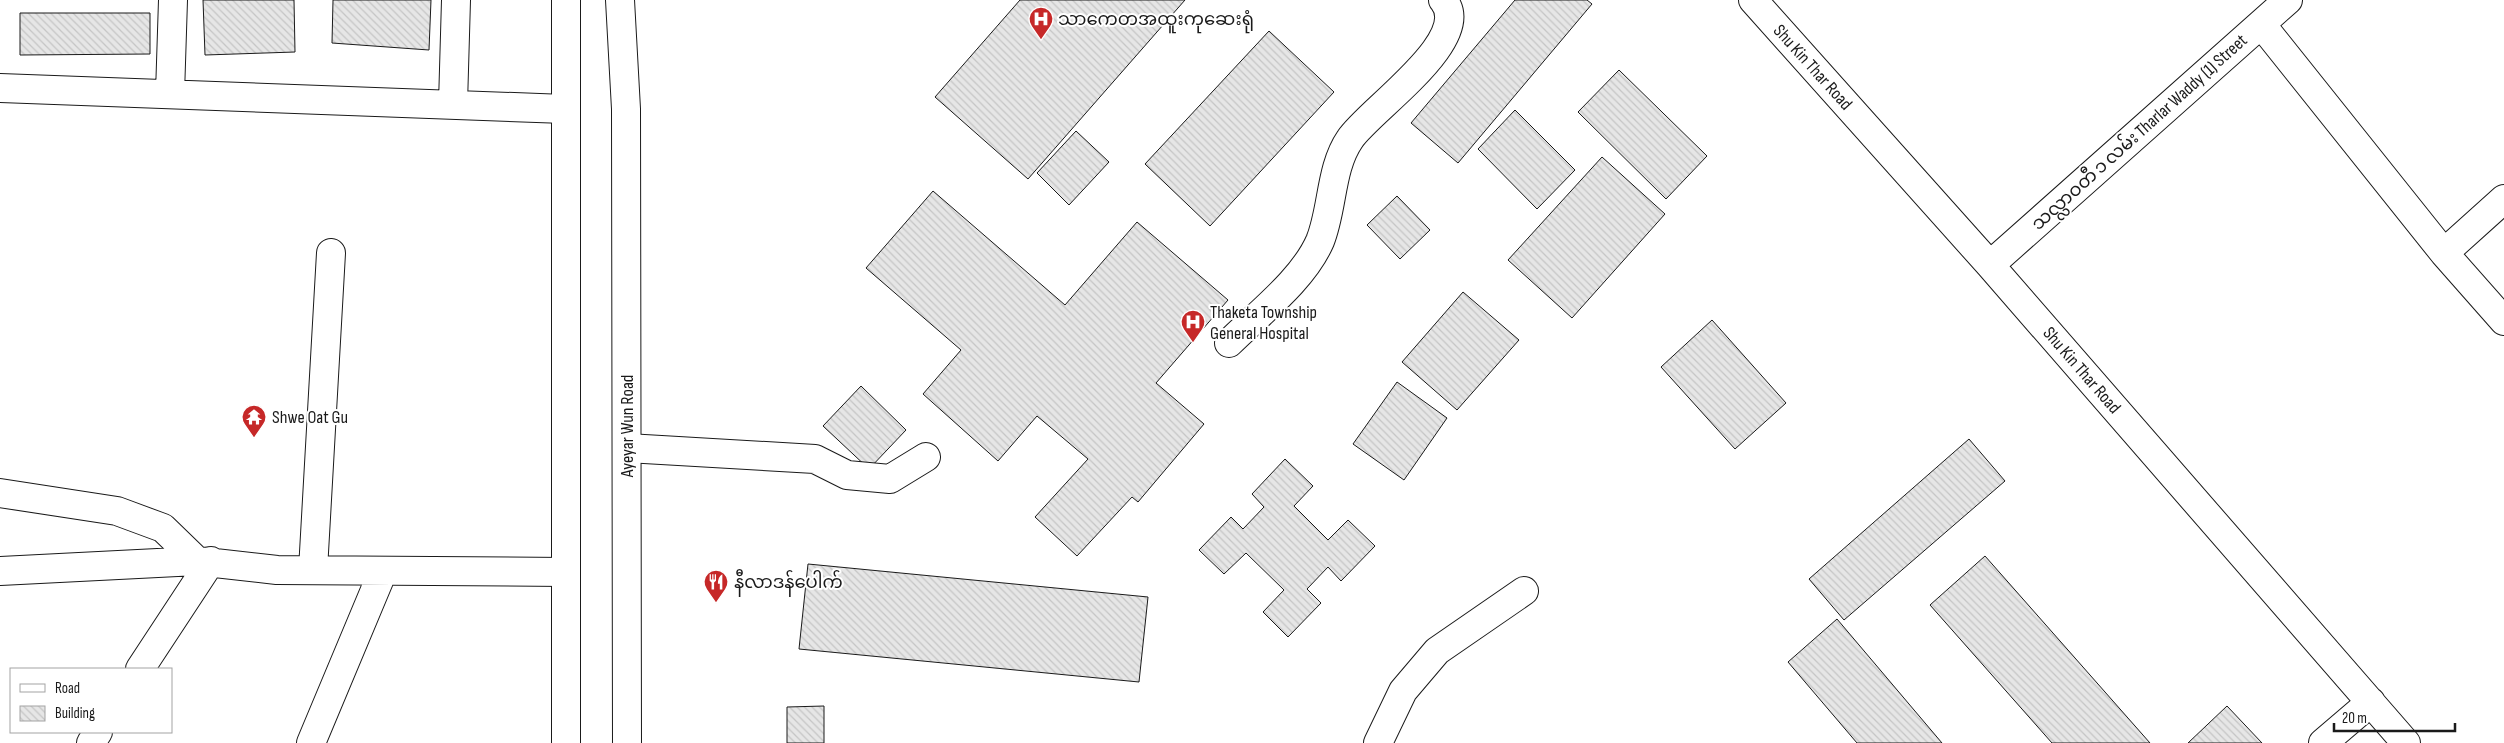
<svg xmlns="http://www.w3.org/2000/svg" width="2504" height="743" font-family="'Sofia Sans Condensed','Noto Sans Myanmar',sans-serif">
<defs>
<pattern id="building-back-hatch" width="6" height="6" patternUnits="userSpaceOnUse" patternTransform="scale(1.25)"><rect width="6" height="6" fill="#e6e6e6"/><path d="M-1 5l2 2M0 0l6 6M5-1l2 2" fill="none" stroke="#c5c5c5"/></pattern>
</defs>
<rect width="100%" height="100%" fill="#fff"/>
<path fill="url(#building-back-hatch)" stroke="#1a1a1a" d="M203,0H294L295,52L205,55Z
M333,0H431L429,50L332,43Z
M1020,0H1185L1028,179L935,97Z
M1515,0H1587L1592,4L1458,163L1411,123Z
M20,13H150V54L20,55Z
M1269,31L1334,92L1210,226L1145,164Z
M1619,70L1707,156L1666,199L1578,112Z
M1515,110L1575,170L1537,209L1478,149Z
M1076,131L1109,162L1069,205L1037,173Z
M1602,157L1665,214L1572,318L1508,260Z
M933,191L1065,305L1137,222L1228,300L1156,383L1204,424L1138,502L1132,497L1077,556L1035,517L1088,459L1037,416L998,461L923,394L961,350L866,268Z
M1397,196L1430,230L1400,259L1367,225Z
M1463,292L1519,340L1457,410L1402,362Z
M1712,320L1786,403L1735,449L1661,367Z
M1397,382L1447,418L1404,480L1353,444Z
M861,386L906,430L869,469L823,426Z
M1969,439L2005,481L1844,620L1809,579Z
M1285,459L1313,486L1294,506L1328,540L1348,520L1375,546L1341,581L1328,567L1307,589L1321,603L1288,637L1263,612L1284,590L1246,553L1224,574L1199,550L1231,517L1243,529L1264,507L1252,494Z
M1985,556L2150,743H2052L1930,605Z
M808,564L1148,597L1139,682L799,649Z
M1837,619L1942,743H1857L1788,662Z
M824,706V743H787V707Z
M2227,706L2262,743H2188Z"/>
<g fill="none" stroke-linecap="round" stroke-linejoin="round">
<defs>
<path id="minor" d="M1753,0L1990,265L2406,743
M2261,24L2444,253L2504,321
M0,88L565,109
M170,94L173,0
M453,104L456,0
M2444,253L2504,199
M1990,265L2288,0
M1229,343C1259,313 1303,280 1320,241C1333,209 1330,168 1350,139C1369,110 1476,39 1443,0
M627,448L815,459L847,475L890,479L926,457
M0,493L117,511L163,528L197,561L277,570L566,572
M313,570L331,253
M0,571L197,561
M140,669L211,561
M91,743L98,732
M311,743L383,571
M1378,743L1403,691L1437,651L1524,591
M2323,743L2371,702"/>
<path id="major" d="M566,0V743
M620,0L626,109L627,743"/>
</defs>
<use href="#minor" stroke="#1a1a1a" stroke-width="30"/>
<use href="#major" stroke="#1a1a1a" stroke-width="30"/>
<use href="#minor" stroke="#fff" stroke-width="28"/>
<use href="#major" stroke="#fff" stroke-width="28"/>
</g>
<defs>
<symbol id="hospital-pin" viewBox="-11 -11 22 30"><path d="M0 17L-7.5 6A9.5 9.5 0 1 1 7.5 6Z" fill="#c62828" stroke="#fff"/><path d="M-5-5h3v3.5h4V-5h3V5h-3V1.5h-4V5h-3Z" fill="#fff"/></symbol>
<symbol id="temple-pin" viewBox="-11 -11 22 30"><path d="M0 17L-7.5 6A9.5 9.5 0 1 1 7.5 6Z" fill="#c62828" stroke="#fff"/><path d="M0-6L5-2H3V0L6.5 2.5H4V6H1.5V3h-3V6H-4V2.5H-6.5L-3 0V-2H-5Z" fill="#fff"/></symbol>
<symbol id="restaurant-pin" viewBox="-11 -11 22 30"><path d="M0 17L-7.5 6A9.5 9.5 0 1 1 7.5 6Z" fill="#c62828" stroke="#fff"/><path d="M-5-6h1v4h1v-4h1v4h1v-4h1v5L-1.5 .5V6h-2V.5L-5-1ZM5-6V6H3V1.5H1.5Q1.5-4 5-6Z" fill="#fff"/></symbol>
</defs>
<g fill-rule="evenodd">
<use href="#hospital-pin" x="1027" y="5" width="28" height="38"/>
<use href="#hospital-pin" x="1179" y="308" width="28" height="38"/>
<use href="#temple-pin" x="240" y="403" width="28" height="38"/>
<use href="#restaurant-pin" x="702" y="568" width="28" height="38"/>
</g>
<g text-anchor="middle" stroke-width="4" stroke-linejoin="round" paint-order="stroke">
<g font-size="18" fill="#1a1a1a" stroke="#fff" text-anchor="start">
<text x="1058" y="25">သာကေတအထူးကုဆေးရုံ</text>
<text x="1210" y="318">Thaketa Township<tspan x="1210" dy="21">General Hospital</tspan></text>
<text x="272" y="423">Shwe Oat Gu</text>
<text x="734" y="588">နီလာဒန်ပေါက်</text>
</g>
<g font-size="18" fill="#1a1a1a" stroke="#fff">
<text transform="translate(1813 67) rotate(48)" y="6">Shu Kin Thar Road</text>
<text transform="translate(2139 132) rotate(-42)" y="6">သလ္လာဝတီ ၁ လမ်း Tharlar Waddy (1) Street</text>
<text transform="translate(2082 370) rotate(49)" y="6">Shu Kin Thar Road</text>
<text transform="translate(627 426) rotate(-90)" y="6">Ayeyar Wun Road</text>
</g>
</g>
<rect x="10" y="668" width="162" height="65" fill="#ffffff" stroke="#a3a3a3"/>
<rect x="20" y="684" width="25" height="8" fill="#ffffff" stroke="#a3a3a3"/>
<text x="55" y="693" font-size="15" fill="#1a1a1a">Road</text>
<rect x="20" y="706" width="25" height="15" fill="url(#building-back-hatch)" stroke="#a3a3a3"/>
<text x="55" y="718" font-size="15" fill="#1a1a1a">Building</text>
<path d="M2334 723v8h121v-8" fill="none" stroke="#1a1a1a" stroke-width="2.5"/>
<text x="2342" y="723" font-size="15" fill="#1a1a1a" stroke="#ffffff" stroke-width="4" paint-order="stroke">20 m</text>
</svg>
